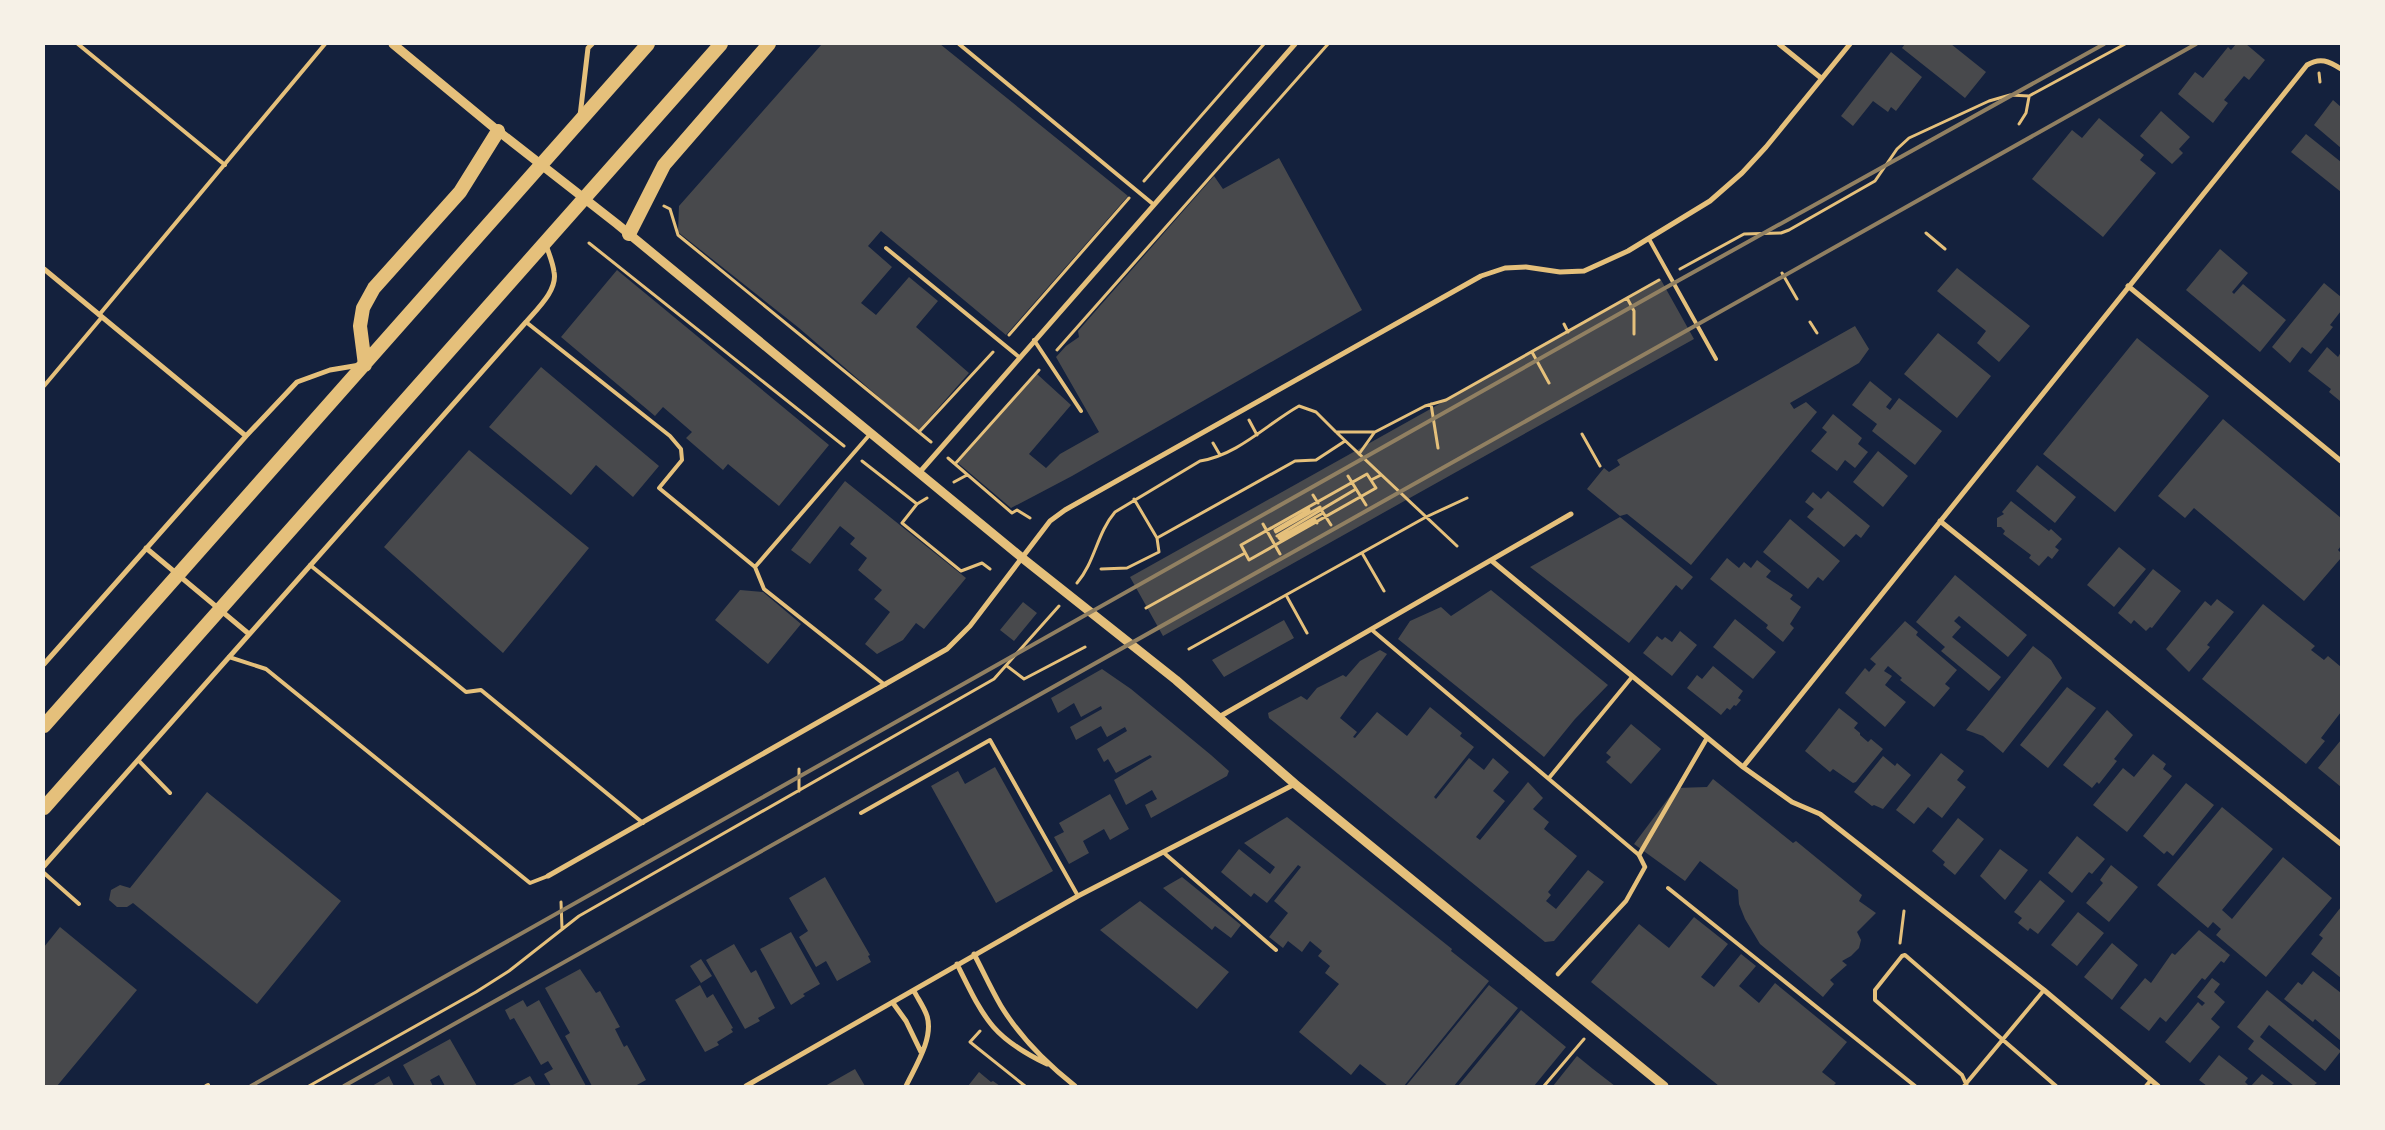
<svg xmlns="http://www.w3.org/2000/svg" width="2385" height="1130" font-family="'Source Sans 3',sans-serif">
<rect width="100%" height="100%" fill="#14213d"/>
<path fill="#48494c" d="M822,44H940L1128,196L1006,335L881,231L868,246L892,267L861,303L876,315L909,277L938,301L916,327L969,373L918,431L799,328L678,232L679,206Z
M1905,44H1951L1986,72L1965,98L1902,48Z
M2236,44H2246L2265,60L2249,80L2244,76L2224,100L2228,103L2213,123L2178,94L2195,72L2203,78L2228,47L2231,50Z
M1891,52L1922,77L1896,111L1891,107L1888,112L1873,101L1853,126L1841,116Z
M2333,100L2341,107V148L2314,125Z
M2161,111L2190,137L2179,149L2183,153L2172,164L2140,136Z
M2099,118L2144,155L2140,160L2156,173L2103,237L2032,179L2072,130L2082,138Z
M2306,134L2341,162V192L2291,152Z
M1279,158L1362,310L1072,476L1011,508L958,463L1037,374L1071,405L1029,454L1046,468L1060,454L1099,432L1056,357L1066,346L1079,337L1078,331L1214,176L1223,189Z
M2220,249L2248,273L2232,292L2234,294L2243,284L2286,320L2260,352L2186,290Z
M1957,268L2030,326L1999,362L1977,343L1986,331L1937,291Z
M617,270L829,445L779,506L728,464L723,470L686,438L692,432L663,407L655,416L561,337Z
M1661,280L1694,339L1163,636L1130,577Z
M2324,283L2341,297V311L2330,325L2333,327L2311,354L2302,347L2290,363L2272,347Z
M1855,326L1869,349L1859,363L1790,403L1794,409L1806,402L1817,412L1691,565L1627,514L1620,516L1587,489L1604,468L1609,472L1620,465L1617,460Z
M1938,333L1991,376L1957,418L1904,374Z
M2137,338L2209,396L2115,512L2043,454Z
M2327,347L2338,357L2341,352L2340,401L2329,392L2331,389L2308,371Z
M541,367L659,466L633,497L596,465L571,495L489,427Z
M1870,381L1892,399L1886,407L1890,410L1899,398L1942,431L1915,465L1872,431L1877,424L1852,405Z
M1833,414L1862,438L1858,444L1868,452L1855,468L1845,460L1837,471L1811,451L1827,432L1822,428Z
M2223,419L2341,518V546L2338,550L2341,553V558L2304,601L2194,508L2185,518L2158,496Z
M469,450L589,548L503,653L384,547Z
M1878,451L1908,476L1883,507L1853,482Z
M2037,465L2076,497L2055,523L2016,491Z
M845,481L966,578L924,629L916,623L903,640L877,654L865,644L890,612L874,599L882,590L858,570L867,558L850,544L855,538L840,526L810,564L791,550Z
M1828,491L1870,526L1861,538L1856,534L1844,547L1807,517L1814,509L1805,502L1813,492L1821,499Z
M2011,501L2049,531L2051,529L2062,539L2055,547L2059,550L2052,559L2048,556L2039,566L2029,558L2031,555L2003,534L2005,531L2001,527H1997V518L2004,514L2002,512Z
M1620,517L1693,577L1682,590L1676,585L1629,643L1530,567Z
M1790,519L1840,561L1823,581L1818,577L1808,589L1763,552Z
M2119,547L2146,569L2114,607L2087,585Z
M1727,558L1739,568L1744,562L1751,568L1757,560L1771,571L1766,577L1793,595L1790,599L1801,607L1790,624L1794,628L1783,642L1766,628L1768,625L1710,579Z
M2153,569L2181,591L2152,628L2150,627L2146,631L2134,620L2131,624L2118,613Z
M1955,575L2027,635L2008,657L1959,616L1954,621L1961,627L1952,637L2001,677L1989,691L1941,651L1945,647L1916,622Z
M740,590L763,592L801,624L768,664L715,620Z
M1491,590L1608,685L1575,719L1544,757L1398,639L1410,621L1441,607L1451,616Z
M2217,599L2234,612L2207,645L2210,647L2189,672L2166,649L2205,601L2211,606Z
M1023,602L1037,613L1014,641L1000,630Z
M2263,604L2315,646L2311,650L2324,660L2328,656L2341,667V712L2321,738L2325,741L2306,764L2202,679Z
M1735,619L1776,652L1753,679L1713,647Z
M1284,620L1294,638L1224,677L1212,660Z
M1905,621L1918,632L1916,635L1957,670L1945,684L1950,688L1934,707L1900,680L1902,678L1888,666L1884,671L1892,676L1885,685L1906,702L1885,727L1845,693L1865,668L1869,672L1876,664L1870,659Z
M1680,631L1697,645L1672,676L1643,653L1657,636L1662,640L1665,637L1672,642Z
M2033,646L2051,660L2062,678L2003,753L1983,736L1966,730Z
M1380,650L1387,654L1340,718L1357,732L1353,737L1355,738L1377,712L1407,736L1430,707L1462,733L1460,736L1474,747L1434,797L1436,799L1469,758L1484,770L1493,758L1509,772L1493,791L1505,801L1476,837L1480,840L1528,782L1543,798L1533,809L1549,822L1544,829L1577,856L1548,892L1551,895L1546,901L1556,909L1588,870L1604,882L1554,941L1545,942L1269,718L1268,713L1301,696L1307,700L1317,688L1343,675L1346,677L1360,661Z
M1713,666L1743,691L1738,698L1741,700L1736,706L1734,705L1730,710L1727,708L1721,715L1687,688L1697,675L1702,679Z
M1102,669L1131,689L1211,755L1229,771L1227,776L1151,818L1145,805L1157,799L1152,790L1126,805L1114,780L1152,757L1150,755L1116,773L1108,759L1104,762L1097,749L1127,731L1125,727L1107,737L1101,726L1076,740L1070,727L1102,709L1101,706L1081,717L1074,703L1058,713L1051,698Z
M2067,687L2096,708L2048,768L2020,745Z
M1839,708L1858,723L1854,728L1860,733V735L1868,742L1871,739L1883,749L1856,782L1853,783L1833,769L1830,772L1805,751Z
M2107,710L2133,735L2114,759L2117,761L2099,784L2097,782L2092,788L2063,765Z
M1631,724L1661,749L1631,784L1606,762L1611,757L1606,753Z
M2341,740V787L2318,768Z
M1941,753L1964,771L1957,780L1966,787L1942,818L1928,807L1914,824L1896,810Z
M2153,754L2166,764L2163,769L2172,776L2127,832L2093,805L2123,768L2134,777Z
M1883,756L1895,766L1897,763L1911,775L1883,809L1874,805L1872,806L1854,792Z
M995,767L1053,871L996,903L931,786L958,771L965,784Z
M1713,779L1793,843L1796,841L1862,895L1859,901L1876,913L1857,932L1861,940L1859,948L1851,956L1842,961L1847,965L1830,980L1834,984L1823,997L1760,944L1745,919L1739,904L1738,890L1700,861L1685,881L1634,844L1676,788L1707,787Z
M2186,783L2214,805L2173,856L2167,851L2164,854L2143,836Z
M207,792L341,901L257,1004L133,903L127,907H117L109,900L111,890L120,885L130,888Z
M1110,794L1129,829L1110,840L1104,829L1083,841L1089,853L1069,864L1054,837L1064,832L1059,823Z
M2222,807L2273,849L2222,910L2232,919L2283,857L2332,898L2266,977L2216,935L2221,929L2213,922L2208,928L2157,885Z
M1287,817L1452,949L1451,951L1489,981L1404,1086H1388L1360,1064L1351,1075L1299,1032L1339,984L1325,973L1330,966L1318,956L1322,951L1310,941L1302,952L1288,941L1283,948L1269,937L1288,913L1274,901L1301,867L1298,865L1267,903L1254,893L1251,897L1221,872L1239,849L1270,874L1275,867L1244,843Z
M1958,818L1984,839L1955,875L1943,865L1945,862L1932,851Z
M2077,836L2105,859L2092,874L2089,872L2072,893L2048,873Z
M2000,849L2028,870L2005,900L1980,876Z
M2111,865L2138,887L2109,922L2086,903L2103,883L2100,880Z
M825,877L870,955L868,956L871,962L837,981L826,961L816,967L799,937L808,931L789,898Z
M1182,877L1241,925L1231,938L1215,926L1212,930L1163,888Z
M2040,880L2065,901L2038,934L2030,928L2028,931L2018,923L2022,918L2014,912Z
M1140,901L1229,972L1197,1009L1100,930Z
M2341,907V978L2311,954L2323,938L2319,935Z
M2078,912L2104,933L2077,966L2051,945Z
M1694,917L1728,944L1701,977L1714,987L1741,954L1756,966L1739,986L1759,1003L1775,983L1847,1042L1822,1072L1836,1083L1833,1086H1719L1591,982L1639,924L1669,948Z
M60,927L137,990L57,1086H44V947Z
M2199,930L2230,955L2224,963L2221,961L2205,980L2202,978L2166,1022L2160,1017L2149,1031L2120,1008L2145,978L2151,983L2172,953L2175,955Z
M791,932L820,984L803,994L805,996L791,1005L760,949Z
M2112,943L2138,965L2112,1000L2084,977Z
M734,944L751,973L756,970L775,1008L758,1018L760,1021L745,1029L706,960Z
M701,959L712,976L701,983L690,966Z
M580,969L596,993L600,991L620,1027L615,1029L624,1047L627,1045L646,1080L635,1086H592L565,1036L570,1033L545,988Z
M2313,971L2341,993V1041L2315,1019L2313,1022L2284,999L2298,982L2302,985Z
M2212,978L2220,984L2214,992L2225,1002L2211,1019L2220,1027L2190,1063L2165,1042L2198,1002L2202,1006L2205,1003L2197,997Z
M700,985L707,998L713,994L733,1028L731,1029L733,1032L717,1042L719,1045L705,1052L675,1000Z
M1489,985L1518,1008L1458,1081L1454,1086H1406Z
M2267,990L2341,1051L2325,1071L2269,1025L2260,1037L2317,1083L2313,1086H2294L2248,1049L2254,1041L2237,1027Z
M523,1000L527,1007L539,1000L586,1086H551L544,1074L553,1069L548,1061L541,1065L514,1018L510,1020L505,1010Z
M1521,1010L1566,1047L1534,1086H1458Z
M450,1039L477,1086H445L439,1075L430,1080L433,1086H415L403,1065Z
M2219,1055L2248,1078L2245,1082L2249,1086H2207L2199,1080Z
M1577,1056L1593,1069L1615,1086H1553Z
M855,1069L865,1086H825Z
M979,1072L991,1082L993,1081L1000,1086H968Z
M2262,1074L2274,1083L2271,1086H2251Z
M389,1076L394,1086H372Z
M530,1076L536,1086H511Z"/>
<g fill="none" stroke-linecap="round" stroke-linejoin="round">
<path stroke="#e5c07b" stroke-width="3" d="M2319,73L2320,82
M2019,124L2026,113L2029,97
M1144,181L1264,44
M664,206L670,209L678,235L931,442
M1926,233L1945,249
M589,243L844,446
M1680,269L1744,234L1781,233L1789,230L1875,181L1897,149L1909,138L1989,101L2010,95L2029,96L2125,44
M1782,273L1797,299
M1627,298L1634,311V334
M1810,322L1817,333
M1564,324L1568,332
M1009,335L1129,198
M1057,350L1328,44
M1532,352L1549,383
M1431,404L1438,448
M1249,420L1257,435
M919,432L993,352
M1337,433L1457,546
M1582,434L1600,466
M1213,443L1220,455
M1359,454L1374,433
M948,458L1012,513L1017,510L1030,518
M862,461L917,504
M955,464L1039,370
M1367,474L1376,488L1249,560L1241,545Z
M1348,476L1366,505
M1371,480L1381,475
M954,482L967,475
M1313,495L1318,503
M927,498L917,504L902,523L961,571L982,563L990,569
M1134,499L1157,538
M1308,508L1309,510L1275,530L1276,532L1320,507
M1322,511L1331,525
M1317,523L1315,520L1281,540L1279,538L1323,513
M1263,524L1280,554
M1277,536L1356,489
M1362,553L1384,591
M1101,569L1127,568L1159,552L1157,538L1295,461L1316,460L1345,441
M1077,583C1095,562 1097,533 1115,512L1200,461C1238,455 1267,424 1299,406L1316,412L1336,432H1375L1425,406L1446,400L1659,280
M1286,595L1307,633
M1146,608L1245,553
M1189,649L1426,517L1467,498
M1007,666L1024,679L1085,647
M799,769V791
M561,902L562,928
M1900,943L1904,911
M980,1031L970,1042L1025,1086
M309,1086L476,992L509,971L579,916L994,679L1059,606
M1544,1086L1584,1039"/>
<path stroke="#e5c07b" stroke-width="4" d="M78,44L225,165
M959,44L1153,204
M1649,239L1716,359
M886,248L1019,357
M99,315L325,44
M526,322L670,436L681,449L682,460L659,488L755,567L764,589L885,685
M1034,340L1081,411
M44,386L102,317
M310,565L466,692L481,690L643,823
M755,567L871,433
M1372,630L1639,855
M229,657L266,669L530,883L548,876
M138,760L170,793
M1549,778L1632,677
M861,813L990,740L1078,896
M1163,852L1276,950
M44,873L79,904
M1668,888L1915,1086
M206,1086L208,1085
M1964,1086L2044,990
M1967,1086L1962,1075L1875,1000V990L1902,956L1905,955L2056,1086
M2146,1086L2151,1080"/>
<path stroke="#e5c07b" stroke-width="4.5" d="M1558,974L1626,901L1645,867L1639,855L1707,738"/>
<path stroke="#e5c07b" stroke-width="5" d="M1779,44L1821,78
M580,116L588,48L592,44
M44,269L246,436
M2128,286L2341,461
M919,473L1295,44
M1940,521L2341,844
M146,548L249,634
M1492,561L1743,767L1792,802L1820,814L2044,990L2158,1086
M44,664L246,436L297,382L330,370L360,365
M1219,717L1571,514
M1743,767L2307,65C2320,57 2329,61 2341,69
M44,866L526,322C537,309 558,290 554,272C553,263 549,254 546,245
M548,876L947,649L970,626L1050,521L1065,510L1481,276L1505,268L1526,267L1560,272L1584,271L1628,251L1710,201L1742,173L1766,147L1850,44
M974,954C983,971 991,989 1001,1006C1020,1037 1047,1064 1075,1086
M957,964C984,1018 991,1037 1047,1064
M893,1003L906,1021L921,1052
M746,1086L1078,896L1295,784
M906,1086C915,1067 934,1038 927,1016C924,1007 918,999 914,991"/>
<path stroke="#e5c07b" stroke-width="9" d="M393,44L498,131L617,224L1021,557L1176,680L1295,784L1664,1086"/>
<path stroke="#e5c07b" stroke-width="14" d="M629,234L664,165L769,44
M365,365L360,326L363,308L374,288L460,192L498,131
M44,726L648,44
M44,808L721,44"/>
<path stroke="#918062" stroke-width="4" d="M251,1086L1665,288L2104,44
M344,1086L2196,44"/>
</g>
<rect width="2385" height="1130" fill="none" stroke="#f6f1e7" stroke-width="90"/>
</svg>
